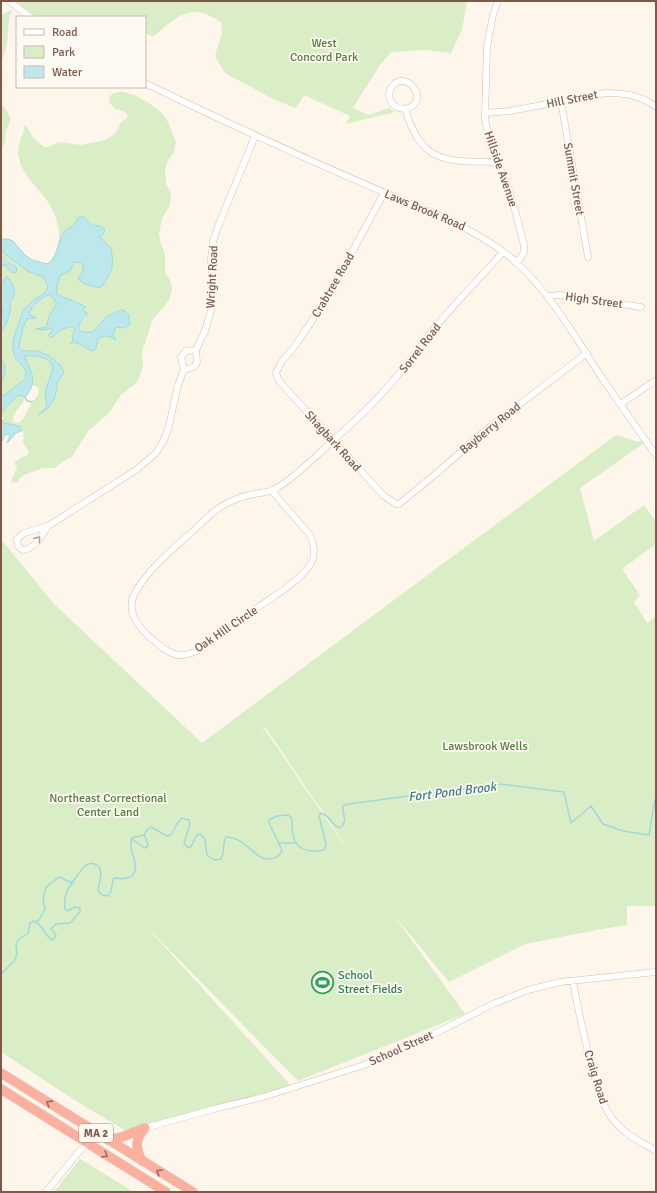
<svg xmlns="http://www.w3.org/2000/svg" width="657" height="1193" font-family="Signika,sans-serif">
<rect width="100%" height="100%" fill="#fef5eb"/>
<path fill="#d9eec6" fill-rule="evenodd" d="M15,1H467L462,30L451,53L426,50L391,52L380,65L353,108L368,115L389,108L395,112L346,124L350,116L304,95L296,108L275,100L225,73L215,56L222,33L221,22C213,17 204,12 195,12C181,11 163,28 153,37L145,33V17H36Z
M11,10L12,11L9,19L7,44L1,65L3,80L1,87V14H4Z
M117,92H124L134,95L149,103L162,113L166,118L176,142L174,152L167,162L165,169L166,184L171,193V197L169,207L162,219L159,233L160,240L165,254V272L170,280L172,289L169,300L164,307L153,319L142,352L143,366L139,378L136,383L121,395L108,414L89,430L71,458L67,459L54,468H43L29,473L21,477L18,482L13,483L11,482L17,468L15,465V462L22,457L27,455L29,453C24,441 22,447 24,433L21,431V427L19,426L4,423L2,420L4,418L1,416V413L18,395L25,397C23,406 13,411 13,420L15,423C24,423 27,411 31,404C35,397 40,398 38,387L33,385L32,374L24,356C35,355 50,355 53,368L45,392L47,403L40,413C48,408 54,403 56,393C58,384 55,383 63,376L58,361L48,356L21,350C17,342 21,326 27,319L35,318L29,314C31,305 41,300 49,295H51L56,302V305L50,314L46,327L38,329L42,330L52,328L53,331L50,337H53C57,331 67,326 74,327L75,329L72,333L73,341L71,342L73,344L77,343L89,350C99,339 99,331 116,339L113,333L116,327L125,328L117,311L107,316L93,332H82L79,329V324L86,318L82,310L86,308L78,302L67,300L64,297L57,294V286L60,276L70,271L75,262L81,263L83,265V271L79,277C82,285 96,290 103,285C112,269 120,248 100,238L95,225H92L78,218L73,226L65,231L57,249C58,245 59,241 59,237C60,222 51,204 41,193C31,181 20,170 18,154C17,144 24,134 25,124L34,139L44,147H48L59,142L81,145L105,140L115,134L121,122L126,119L128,115L123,111L115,109L109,102C109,95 111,94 117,92Z
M1,104L5,108L11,119L5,133L6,140L1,150Z
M1,251L27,271L43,277L48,286C44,298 31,299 24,309C19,317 15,332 13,341C12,347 13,354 16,359C21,366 29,372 23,380C21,384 17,385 13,388C9,391 6,395 1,397V383L4,376L1,359V332L3,330L10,302L14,297L15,292L14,288L10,282L1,284V266L5,265L9,270L15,265C9,263 7,258 1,256Z
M616,435L639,442L653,437L580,488L594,541L644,505L656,522V544L622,569L640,595L634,602L647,623L656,616V906H627V925L602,929L525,944L449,982L392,913L465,1014L298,1081L143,923L293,1088L129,1133L73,1099L1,1052V539L54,604L202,743ZM266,728L345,845V846L265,730L259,733Z
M80,1159L134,1192H54Z"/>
<path fill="#bce7eb" stroke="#a1d8de" d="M81,217H84L92,225L100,226L105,230L102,236H99L111,248C113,260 114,269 107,279C105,281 104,285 101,287C98,288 92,286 88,285C84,284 80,282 78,278L83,271V265L81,263L75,262L70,271L60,276L57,286V294C67,299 77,302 86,307L83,310L87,313V315L79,324V329L82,332H93L107,316L121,310L125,311L129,315L130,324L125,328L116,327L113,334L116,340C109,336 104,334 98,339L96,348L92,351L77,343H70L73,341L72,336L75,329L74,327C67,326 57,331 53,337H50L48,335L52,331V328L42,330L36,329L46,327L50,314L56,305V302L50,295H48C41,299 31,305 29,314L36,318L27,319L23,327L19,347L21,350C27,352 32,350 38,351C46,353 63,363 64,373L57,383V389L54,400L48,408L38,415C53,403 43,401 46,389C48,382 51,375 53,368C50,356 35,355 24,356C31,372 39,381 25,397L18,395L1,413V397L6,394L25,379L26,373L24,368L15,358L13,349V340L21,316L24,309L35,299L42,295L46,291L48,286L43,277L27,271L1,251V239H8L13,241L24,254L32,260L47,264C61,256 56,231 73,226L78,218Z
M1,256C6,258 6,261 10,263C13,266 15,265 17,268L16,273L11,272L5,265L1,266Z
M8,277C14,287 18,293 10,302C12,311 7,325 1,332V315L3,312L1,305V284H3L5,278Z
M1,359C8,367 5,374 1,383Z
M2,420L4,423L19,426L21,427V431L16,433L7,443L10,435L8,434L5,435L1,443V421Z"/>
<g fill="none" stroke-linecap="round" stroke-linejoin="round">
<path stroke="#a1d8de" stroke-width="1.5" d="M25,397L27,401L32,402
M132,839L144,848L147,847L148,844L144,835
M279,843H296
M36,922L39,920L45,909L43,899L46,887L59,877L73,883
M1,974L14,961L17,955L16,945L18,940L28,933L30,923L33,921C43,924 44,935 52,940L55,937L56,935L51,929L56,924L70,923L80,912V908L75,907L68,911L65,909C64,903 65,896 67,891C69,887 83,867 86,865C91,862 97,864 100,868L101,875L98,890L102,895L108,896C113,891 111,884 114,878C118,878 123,879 127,878C142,875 133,856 131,848C130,844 131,841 132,838L144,835L147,830L151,827L167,836L171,835L177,824L182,818L189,820L190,824L184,843L186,846L190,848L197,835L200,834L205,839L207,855L214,860L221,859C225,853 222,844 226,837C230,838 235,838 238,840C247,844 254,854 261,857C269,861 279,859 282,850L269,823V820L277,816L288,815L292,818C291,842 297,855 324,850L326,845L319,816L321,813C329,815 332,825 340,828C349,819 342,817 343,806L348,804L499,784L564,792L571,823L591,806L603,824L623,831L649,835L655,800L656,801"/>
<defs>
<path id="minor" d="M9,1L30,17
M498,1L493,15L487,47L485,118L489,142L508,187L517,217L524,245V252L520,259L515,262
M145,83C245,132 346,177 449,220C472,231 495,244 515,261C551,294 576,338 602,378C620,404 638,430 656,455
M561,101L588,257
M405,109C394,109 385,99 391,88C404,66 434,102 405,109C422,165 446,161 497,162
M485,113L510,111L605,93C624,93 641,95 656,107
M384,193L351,254L312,321L292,350L282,361L276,373L279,381L384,496L396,504H399L432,477L491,426L587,353
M547,296L560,295L641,307
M184,370L194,367L197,362L196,350L205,331L212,307L213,291L211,259L213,241L219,224L255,136
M621,404L656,380
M271,490L310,535C314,544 316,556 310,565C298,582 277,594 260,606C239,621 218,636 197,651C182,657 176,657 163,648C147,636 124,617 134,595C145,572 173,549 192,532C201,523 211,513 222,506C232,500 244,496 254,494C261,493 269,492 275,489C292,480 313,459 327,446C352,424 376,402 397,376C410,362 421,345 433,330C455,303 480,278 503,252
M48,526C42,535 35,549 23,550L18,546L17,539L24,533L48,526L136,470L156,453L164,440L169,426L178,385L184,370L181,357L186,351L196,350
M573,981C577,1006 583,1031 589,1056C595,1079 599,1104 616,1123C626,1135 643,1143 656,1151
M145,1128L214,1109L263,1097L364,1065L432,1035L493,1004L528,990L560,982L656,972
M46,1192L86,1143"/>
<path id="highway" d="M1,1073L193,1192
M1,1089L166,1192
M108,1140L122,1137L145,1128
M142,1161C135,1148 135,1139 145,1128"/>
</defs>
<use href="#minor" stroke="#d5beb1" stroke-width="7"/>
<use href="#highway" stroke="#dbd1cc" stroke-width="10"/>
<use href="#minor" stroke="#fff" stroke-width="6"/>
<use href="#highway" stroke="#fdb09d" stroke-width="9"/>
</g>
<defs><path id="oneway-chevron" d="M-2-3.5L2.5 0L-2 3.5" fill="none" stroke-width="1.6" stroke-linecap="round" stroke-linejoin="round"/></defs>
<use stroke="#b19b92" href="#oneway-chevron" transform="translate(38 539) rotate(-50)"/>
<g stroke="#976a5b">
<use href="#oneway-chevron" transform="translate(49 1103) rotate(-148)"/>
<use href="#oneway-chevron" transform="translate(105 1155) rotate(31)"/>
<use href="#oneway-chevron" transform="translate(159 1172) rotate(-149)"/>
</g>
<defs>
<symbol id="stadium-ring" viewBox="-11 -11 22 22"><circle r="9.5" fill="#fff9f3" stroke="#2e9e5b" stroke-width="1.5"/><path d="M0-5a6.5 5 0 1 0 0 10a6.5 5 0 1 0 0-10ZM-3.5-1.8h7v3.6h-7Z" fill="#2e9e5b"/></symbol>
</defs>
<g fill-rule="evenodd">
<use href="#stadium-ring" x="310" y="970" width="25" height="25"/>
</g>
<g text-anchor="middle" stroke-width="3.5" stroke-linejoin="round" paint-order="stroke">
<rect fill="#fff9f3" stroke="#a4897d" stroke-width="1" x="79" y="1124" width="34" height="18" rx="3"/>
<g font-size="11" font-weight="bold" fill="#7d594a">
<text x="96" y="1137">MA 2</text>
</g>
<g font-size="12" fill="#547d3d" stroke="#fff9f3">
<text x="324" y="47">West<tspan x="324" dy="14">Concord Park</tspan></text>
<text x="485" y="750">Lawsbrook Wells</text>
<text x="108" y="802">Northeast Correctional<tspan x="108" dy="14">Center Land</tspan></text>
</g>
<g font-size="12" fill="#7d594a" stroke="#fff9f3">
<text transform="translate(572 99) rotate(-11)" y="4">Hill Street</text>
<text transform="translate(501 169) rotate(71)" y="4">Hillside Avenue</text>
<text transform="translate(574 179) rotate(80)" y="4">Summit Street</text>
<text transform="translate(425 210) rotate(23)" y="4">Laws Brook Road</text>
<text transform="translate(212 277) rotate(-87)" y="4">Wright Road</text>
<text transform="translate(333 285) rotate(-60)" y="4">Crabtree Road</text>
<text transform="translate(594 300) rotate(8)" y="4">High Street</text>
<text transform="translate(420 348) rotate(-52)" y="4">Sorrel Road</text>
<text transform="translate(490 428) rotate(-39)" y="4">Bayberry Road</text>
<text transform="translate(333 441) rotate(48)" y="4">Shagbark Road</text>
<text transform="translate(226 629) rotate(-34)" y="4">Oak Hill Circle</text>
<text transform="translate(401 1048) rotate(-24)" y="4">School Street</text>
<text transform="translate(596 1077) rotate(73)" y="4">Craig Road</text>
</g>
<g font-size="12" fill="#27864d" stroke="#fff9f3" text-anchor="start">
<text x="338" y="979">School<tspan x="338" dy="14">Street Fields</tspan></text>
</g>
<g font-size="13" font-style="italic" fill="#3b7c83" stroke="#fff9f3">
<text transform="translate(452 791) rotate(-7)" y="5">Fort Pond Brook</text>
</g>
</g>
<rect width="657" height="1193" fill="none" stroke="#7d594a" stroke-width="4"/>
<rect x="16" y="16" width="130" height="72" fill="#fff9f3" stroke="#cbb9af"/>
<rect x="24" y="29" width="20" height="6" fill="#ffffff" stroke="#cbb9af"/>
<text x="52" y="36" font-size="12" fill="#7d594a">Road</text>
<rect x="24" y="46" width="20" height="12" fill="#d9eec6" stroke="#cbb9af"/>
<text x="52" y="56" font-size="12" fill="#7d594a">Park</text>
<rect x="24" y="66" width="20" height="12" fill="#bce7eb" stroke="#cbb9af"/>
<text x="52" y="76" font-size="12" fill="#7d594a">Water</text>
</svg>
